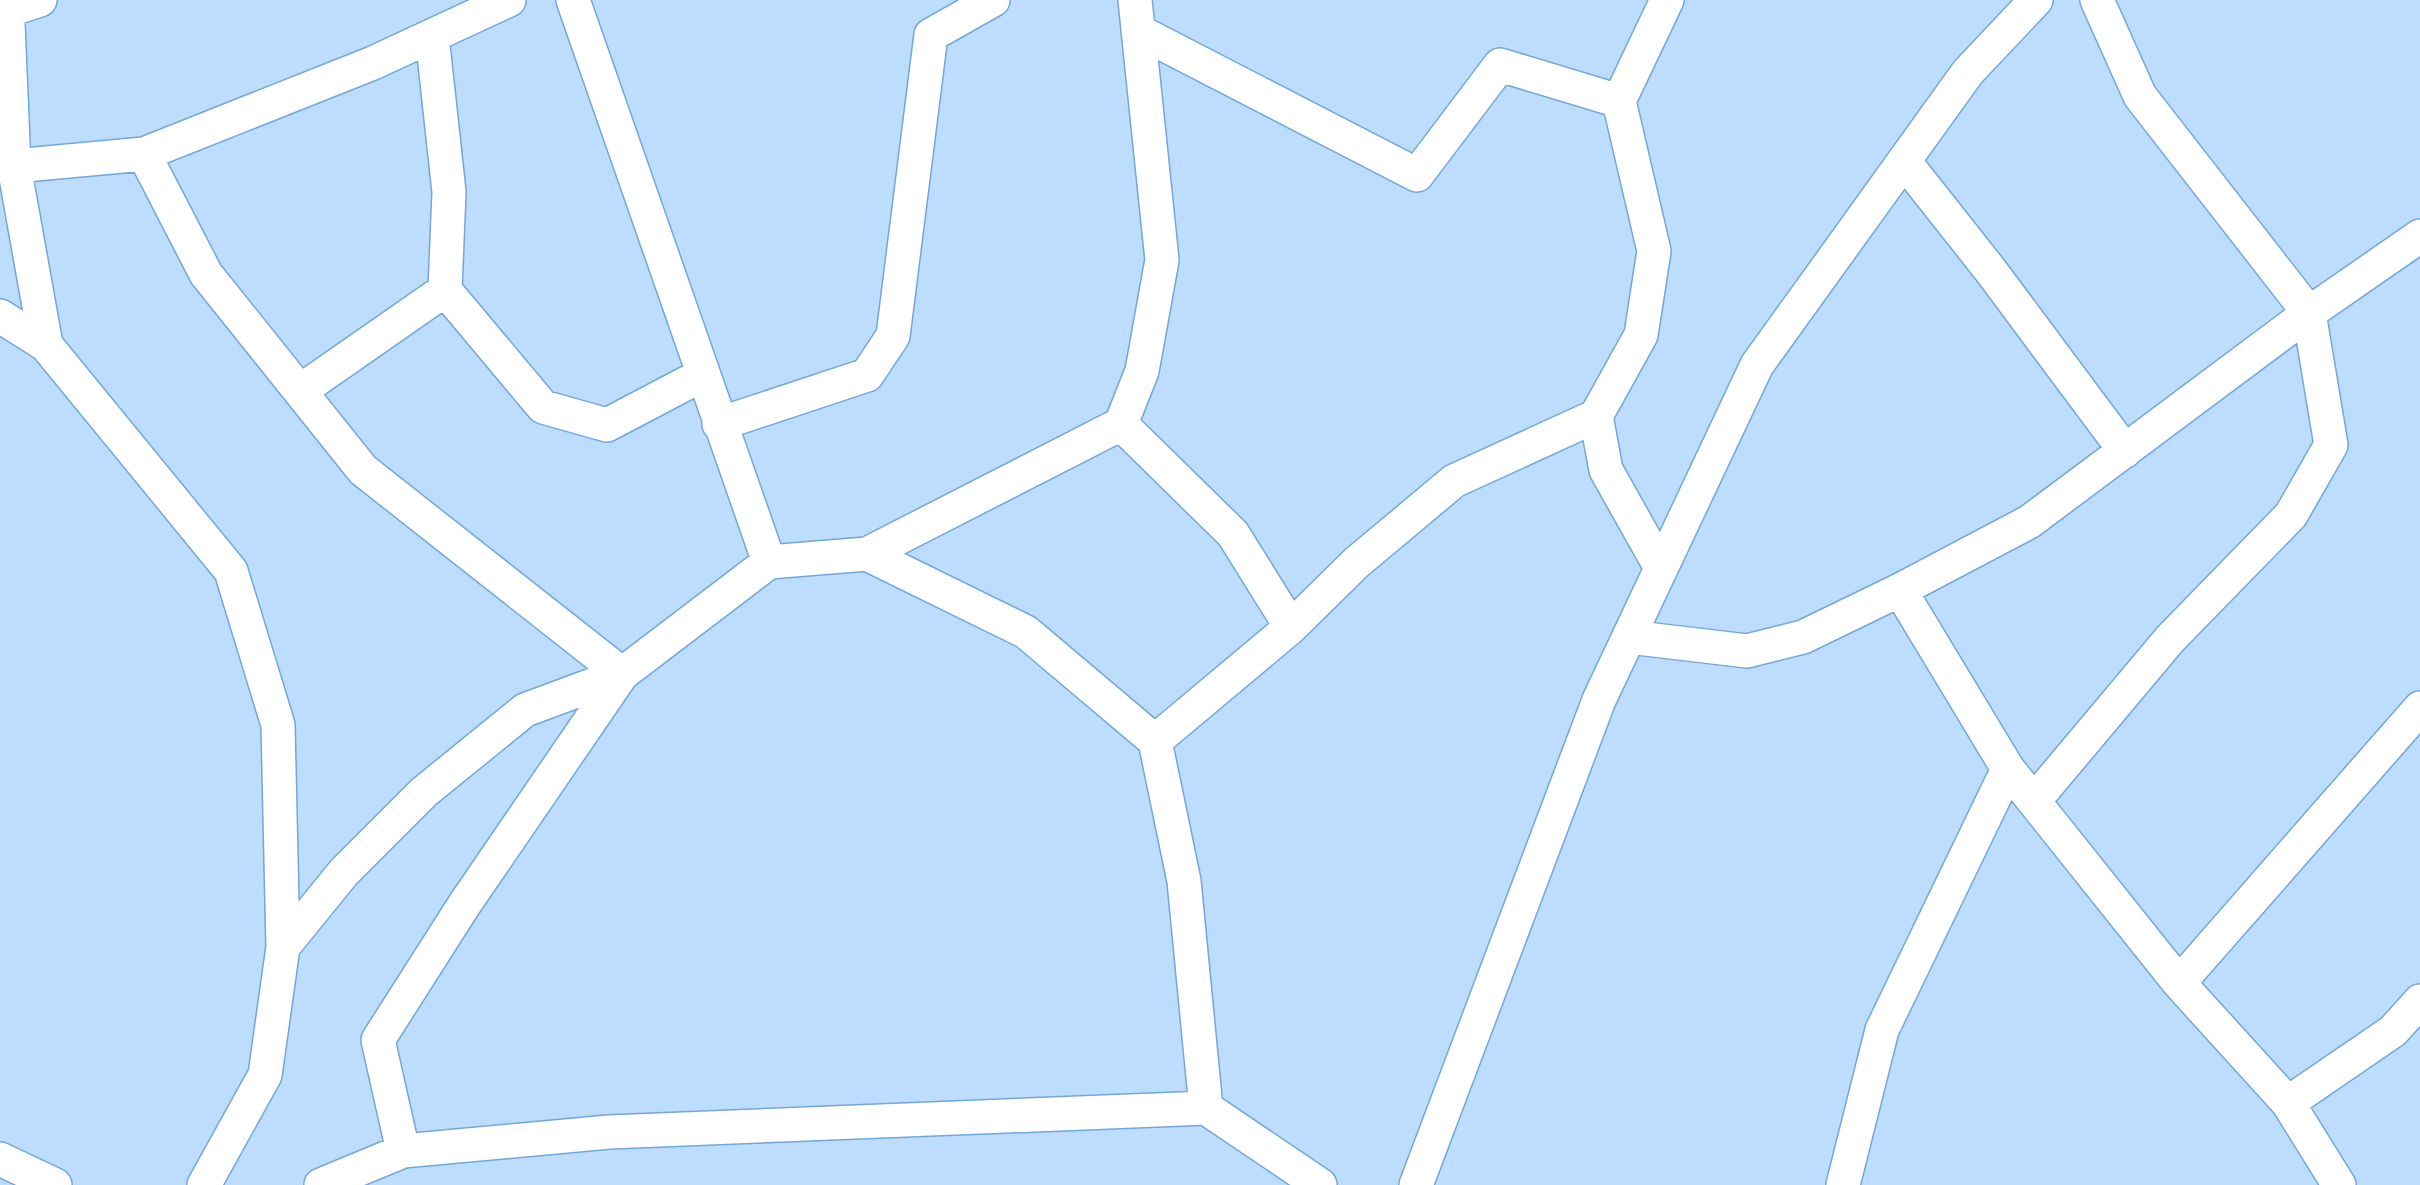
<svg xmlns="http://www.w3.org/2000/svg" width="2420" height="1185" font-family="'DejaVu Sans',sans-serif">
<rect width="100%" height="100%" fill="#bdddfe"/>
<g fill="none" stroke-linecap="round" stroke-linejoin="round">
<defs>
<path id="minor" d="M7,0L14,166L46,345
M573,0L769,562
M0,13L40,0
M1138,31L1417,175L1500,65L1619,101
M432,36L449,192L445,290L543,407L607,425L702,375
M144,154L206,274L363,470L622,674
M1904,161L1991,271L2125,451
M14,166L144,154L373,63L509,0
M0,316L46,345L231,571L278,725L283,947L265,1075L204,1185
M300,391L445,290
M719,424L867,375L893,336L931,35L993,0
M1121,424L1233,534L1291,627
M867,554L1121,424L1142,371L1162,260L1135,0
M1661,568L1606,470L1596,416L1641,335L1654,251L1619,101L1667,0
M1900,590L2008,769L2179,983L2288,1103L2339,1185
M1629,637L1747,651L1803,637L1900,590L2029,522L2309,313L2420,236
M1155,741L1291,627L1356,563L1454,481L1596,416
M2034,801L2170,639L2291,515L2331,445L2309,313L2140,96L2097,0
M283,947L344,872L424,792L525,710L622,674
M2179,983L2420,708
M2288,1103L2393,1031L2420,1001
M403,1151L378,1040L464,905L622,674L769,562L867,554L1026,632L1155,741L1184,881L1206,1108
M0,1159L55,1185
M321,1185L403,1151L609,1132L1206,1108L1320,1185
M1843,1185L1882,1030L2008,769"/>
<path id="major" d="M1416,1185L1599,700L1757,365L1968,72L2036,0"/>
</defs>
<use href="#minor" stroke="#73a6da" stroke-width="36"/>
<use href="#major" stroke="#73a6da" stroke-width="36"/>
<use href="#minor" stroke="#fff" stroke-width="33"/>
<use href="#major" stroke="#fff" stroke-width="33"/>
</g>
</svg>
